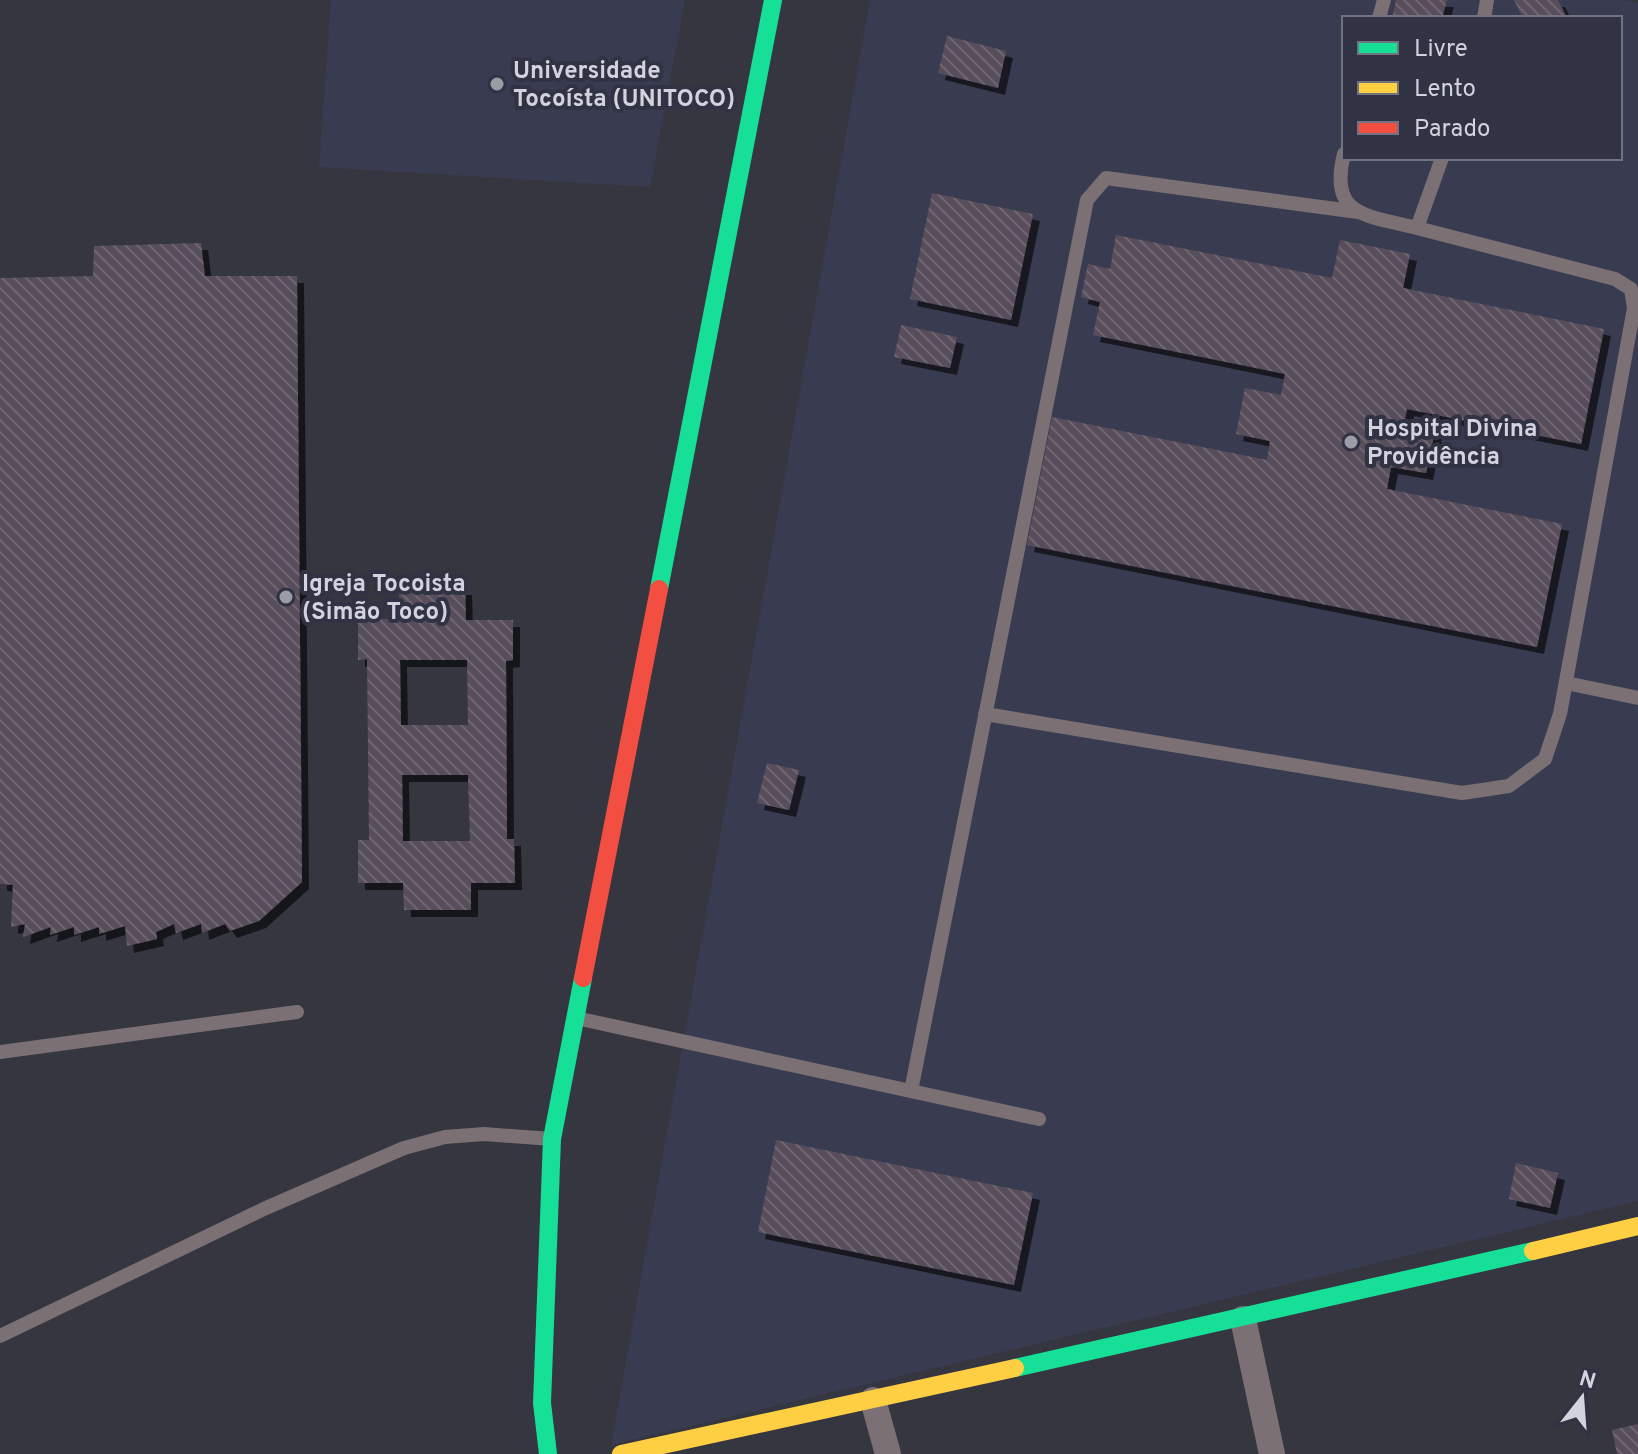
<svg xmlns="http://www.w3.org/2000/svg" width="1638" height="1454" font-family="Overpass,sans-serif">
<defs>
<pattern id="building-back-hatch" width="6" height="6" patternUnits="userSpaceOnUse" patternTransform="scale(2)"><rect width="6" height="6" fill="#584d5a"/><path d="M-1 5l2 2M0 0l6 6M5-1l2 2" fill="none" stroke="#6f6671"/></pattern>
<filter id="shadow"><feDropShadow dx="7" dy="7" stdDeviation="0" flood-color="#0009"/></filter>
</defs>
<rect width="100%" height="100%" fill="#353640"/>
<path fill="#393c50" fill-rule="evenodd" d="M331,0H685L650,187L319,167Z
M870,0H1624L1638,3V1201L611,1445ZM1344,18H1620V158H1344Z"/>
<path fill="url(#building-back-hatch)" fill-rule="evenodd" filter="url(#shadow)" d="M1396,0H1447L1442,18H1392Z
M1514,0H1558L1567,18H1523Z
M947,36L1006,51L998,88L938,73Z
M932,193L1033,214L1011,320L910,299Z
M1116,235L1332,278L1340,240L1410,254L1403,288L1604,329L1581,444L1407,409L1405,419L1436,427L1426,473L1391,467L1387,489L1562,524L1537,647L1027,545L1052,417L1267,460L1270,441L1236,434L1245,388L1281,395L1285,374L1093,335L1100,302L1081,297L1088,264L1110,269Z
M201,243L205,276H297L302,882L259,921L230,931L225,924L202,933L201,924L176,933L174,924L156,932L157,939L127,946L125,926L99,934V927L74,935V927L50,935L51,927L23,937L25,924L11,927L13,885L0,884V278L93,276L94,246Z
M901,325L957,337L950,368L894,357Z
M465,588L466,620H513V660L506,661L507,839H514L515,883H471V910H404L403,883H358V840H369L367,659L358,660V619H400L399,589ZM400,660H467L468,725H401ZM402,775H468L470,841H403Z
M767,763L799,770L789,810L757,803Z
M776,1140L1033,1193L1014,1285L758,1232Z
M1516,1163L1558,1173L1550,1208L1509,1199Z
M1638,1424V1454H1617L1612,1430Z"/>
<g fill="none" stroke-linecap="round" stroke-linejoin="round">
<path stroke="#7b7074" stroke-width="14" d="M1379,18L1384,0
M1484,18L1487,0
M1344,154C1328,217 1367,215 1417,228L1442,158
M1566,683L1638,698
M985,714L1462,793L1509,786L1545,759L1560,714L1634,308L1631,289L1615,279L1417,228
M576,1018L1039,1119
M0,1052L297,1012
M911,1091L1087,200L1106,178L1358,212
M0,1336L266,1208L404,1148L445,1137L484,1134L552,1139"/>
<path stroke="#7b7074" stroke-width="26" d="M1243,1319L1272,1454
M873,1400L888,1454"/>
<path stroke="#16e098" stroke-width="18" d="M659,589L773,0
M1015,1368L1533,1251
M548,1454L542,1403L552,1139L583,978"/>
<path stroke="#ffcf43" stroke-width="18" d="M1533,1251L1638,1226
M621,1454L1015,1368"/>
<path stroke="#f24e42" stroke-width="18" d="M583,978L659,589"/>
</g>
<g fill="#9a9ca6" stroke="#313344" stroke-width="3">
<circle cx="497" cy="84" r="8"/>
<circle cx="1351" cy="442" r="8"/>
<circle cx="286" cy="597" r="8"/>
</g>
<g text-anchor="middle" stroke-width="8" stroke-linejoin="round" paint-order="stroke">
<g font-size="24" font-weight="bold" fill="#d1d3dd" stroke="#313344" text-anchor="start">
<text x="513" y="78">Universidade<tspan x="513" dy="28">Tocoísta (UNITOCO)</tspan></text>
<text x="1367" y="436">Hospital Divina<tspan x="1367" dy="28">Providência</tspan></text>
<text x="302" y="591">Igreja Tocoista<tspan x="302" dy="28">(Simão Toco)</tspan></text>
</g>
</g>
<rect x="1342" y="16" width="280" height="144" fill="#313344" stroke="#717381" stroke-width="2"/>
<rect x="1358" y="42" width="40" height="12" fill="#16e098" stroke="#717381" stroke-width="2"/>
<text x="1414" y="56" font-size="24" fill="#d1d3dd">Livre</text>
<rect x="1358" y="82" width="40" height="12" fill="#ffcf43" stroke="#717381" stroke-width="2"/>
<text x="1414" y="96" font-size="24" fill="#d1d3dd">Lento</text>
<rect x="1358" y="122" width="40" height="12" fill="#f24e42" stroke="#717381" stroke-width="2"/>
<text x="1414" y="136" font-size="24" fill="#d1d3dd">Parado</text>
<g transform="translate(1582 1398) rotate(17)" stroke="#313344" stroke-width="6" paint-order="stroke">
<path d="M0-6L14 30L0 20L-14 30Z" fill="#d1d3dd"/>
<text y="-12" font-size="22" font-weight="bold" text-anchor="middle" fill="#d1d3dd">N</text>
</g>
</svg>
